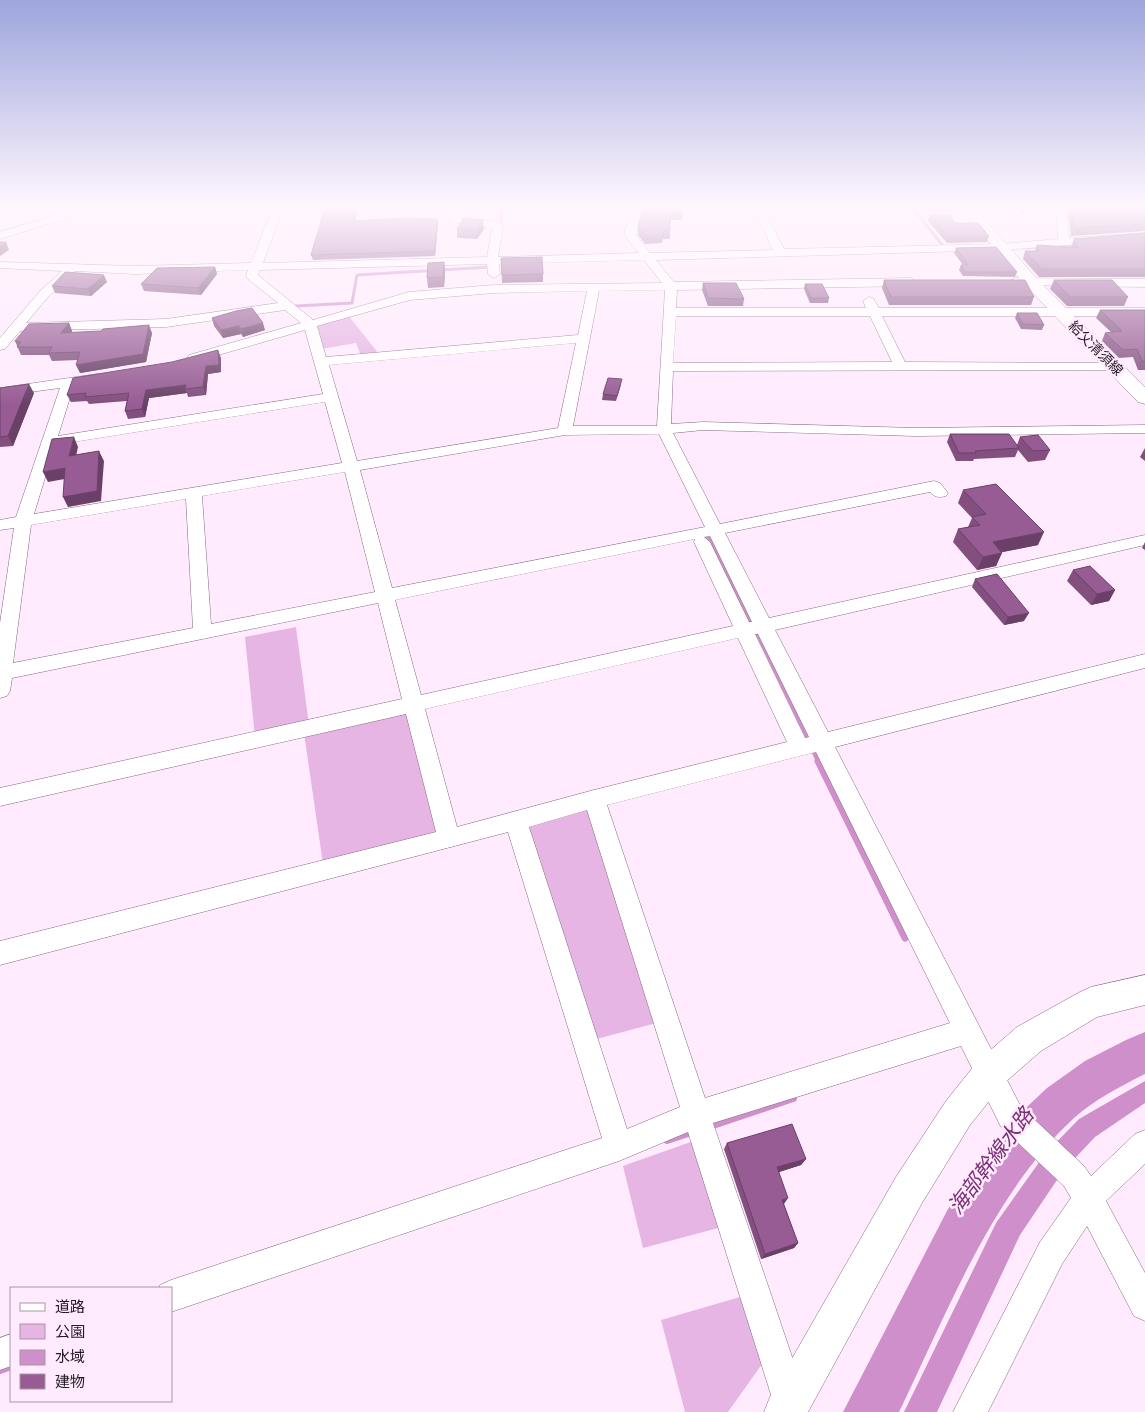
<svg xmlns="http://www.w3.org/2000/svg" width="1145" height="1412" font-family="'PT Sans','Noto Sans JP',sans-serif">
<rect width="100%" height="100%" fill="#ffebfd"/>
<path fill="#e6b5e3" d="M348,315L379,354L361,356L356,343L321,349L317,325Z
M296,627L309,725L255,737L245,637Z
M403,711L410,714L439,830L437,836L323,864L304,733Z
M588,808L660,1022L593,1040L526,823Z
M699,1139L726,1226L643,1248L623,1166Z
M747,1295L767,1357L728,1412H685L661,1320Z"/>
<path fill="#ce8fca" d="M1145,1032V1074C1121,1086 1094,1100 1074,1118C992,1194 947,1313 899,1412H843L948,1209L1010,1123L1047,1088L1085,1061L1126,1040Z
M1145,1081V1103L1095,1137L1063,1171L1020,1235L937,1412H904L996,1223L1045,1154L1079,1119Z"/>
<g fill="none" stroke-linecap="round" stroke-linejoin="round">
<path stroke="#ce8fca" stroke-width="3" d="M501,208V229
M913,208L943,246
M1018,208L1024,213
M1066,208L1067,219
M1022,248L1078,245
M296,306L352,303L357,275L490,267"/>
<path stroke="#ce8fca" stroke-width="5" d="M700,537L709,538L819,762"/>
<path stroke="#ce8fca" stroke-width="7" d="M818,761L905,938"/>
<path stroke="#ce8fca" stroke-width="8" d="M707,1127L793,1098
M667,1140L691,1132
M0,1370L11,1366"/>
<defs>
<path id="minor" d="M80,208H92L85,213L0,239V232Z
M273,208H283L263,263L487,257L492,228L450,222L449,220L450,208H460V217L502,223L503,225L498,257L639,253L624,235L632,208H642L636,235L650,253L773,250L753,208H763L784,249L1002,244L1058,239L1056,208H1066L1069,238L1145,233V239L1002,250L656,260L674,282L911,278L917,282L911,286L677,290L676,308H866L863,301L869,297L873,298L879,308H1145V316H882L905,362L1119,363L1121,366L1114,370L673,371L671,424L703,422L916,428L1145,425V433L916,436L703,430L673,433L720,524L934,481L940,483L948,493L946,496C938,498 935,497 930,492L725,533L769,618L1145,535V545L775,630L828,732L1145,654V668L835,747L1021,1107L1084,1166L1091,1176L1135,1134L1145,1130V1164L1106,1201L1145,1273V1321L1134,1316L1087,1226L1062,1264L988,1412H953L1040,1242L1071,1198L1064,1186L1001,1127L961,1046L713,1123L807,1401L802,1412H778L773,1401L688,1132L619,1161L171,1312V1288H159L160,1285L171,1280L602,1138L508,832L0,965V941L436,832L406,714L0,806V788L402,699L378,603L12,678L10,691L7,696L0,698V623L14,528L0,530V520L16,517L60,388L0,396V388L97,374L102,375L104,378L102,381L74,385L58,436L323,394L305,330L194,362L187,358L189,355L301,323L285,310L166,327L20,331L5,349L0,350V338L40,291L62,271L0,268V262L135,266L251,263ZM644,260L662,283L494,285L409,292L313,320L258,275L260,270L487,264L488,274L494,278L500,274L499,264ZM248,270L246,276L248,279L278,303L166,319L26,323L48,297L75,271L135,274ZM665,290L657,426H573L599,291ZM587,291L578,335L326,357L317,326L410,300L494,293ZM676,316H870L892,362L673,363ZM576,343L558,428L357,461L329,365ZM325,402L342,463L34,514L55,445ZM659,434L705,527L392,588L360,470L565,435ZM345,472L375,592L211,624L202,496ZM186,499L193,628L13,663L31,525ZM710,536L752,622H749L710,542L704,537ZM695,539L694,542L733,626L421,695L395,600ZM755,634H758L809,737L805,738ZM738,638L787,742L594,790L457,827L425,709ZM816,752L950,1023L705,1098L607,805ZM587,810L680,1107L627,1129L529,827Z
M1015,278L1145,279V287L1011,285L1009,282Z
M11,1334V1366L0,1370V1338Z"/>
<path id="tertiary" d="M1145,975V1005L1097,1017L1041,1051L1002,1085L970,1125L922,1203L808,1412H764L770,1397L896,1177L946,1101L978,1061L1017,1027L1080,992L1091,987Z"/>
<path id="secondary" d="M961,208H975L1037,279L1145,387V404L1138,402L1025,285Z"/>
</defs>
<use href="#minor" stroke="#806a7e" stroke-width="1"/>
<use href="#tertiary" stroke="#806a7e" stroke-width="1"/>
<use href="#secondary" stroke="#806a7e" stroke-width="1"/>
<use href="#minor" fill="#fff" fill-rule="evenodd"/>
<use href="#tertiary" fill="#fff" fill-rule="evenodd"/>
<use href="#secondary" fill="#fff" fill-rule="evenodd"/>
</g>
<path fill="#824f7f" d="M325,208H358L355,221L437,219L438,224L435,256L313,260L311,255Z
M643,208L682,212V220H671V224H670V239H663L662,243L645,244L638,235V227Z
M1068,208H1145V231L1071,236Z
M930,215L989,236L987,242L947,243L928,221Z
M457,229H484L477,239L457,238Z
M1145,233V277H1039L1023,259L1025,251H1035L1037,245L1071,247L1074,239Z
M956,248L1017,272L1015,277L963,276L959,270L961,265H963L954,253Z
M501,258L543,274V282L502,283Z
M444,262L445,272L444,287L428,288L427,278Z
M215,267L217,274L201,295L144,291L141,284Z
M884,280L1034,297L1031,305H889L882,288Z
M1054,280L1128,297L1124,306H1067L1050,289Z
M107,282L91,296L55,293L52,286Z
M703,283L744,299L743,306H708L702,290Z
M805,284L829,298L828,303H810L804,289Z
M1100,310H1145V370H1138L1133,357L1119,358L1102,341L1105,333L1111,332L1096,318Z
M1017,313L1044,325L1042,330L1021,329L1015,318Z
M212,318L265,330L243,337L241,334L223,338L214,326Z
M69,323L72,331L71,333H152L146,362L80,373L78,360L52,361L49,355H21L15,341Z
M221,358V372L208,374L206,395L188,397L187,393L149,398L145,417L128,419L125,411L127,401L89,404L87,401L71,402L67,395Z
M621,385L616,401L602,400L603,394Z
M0,388L34,393L13,446L0,447Z
M950,434L1017,445L1020,437L1050,450L1045,460L1028,462L1018,450L1015,457L974,459L973,461H956L947,442Z
M1145,448V461L1140,457Z
M963,490L1038,545L1002,552L996,566L977,570L953,542L958,529L968,527L972,518L958,503Z
M1145,542V550L1142,548Z
M1073,570L1115,590L1109,601L1091,605L1067,581Z
M975,579L1024,621L1004,625L972,587Z
M727,1143L806,1159L801,1165L779,1172L784,1204L798,1243L794,1248L761,1259L724,1149Z"/>
<path fill="#6a4068" d="M356,208H358L354,226L353,221Z
M437,219L438,224L435,256V251Z
M483,220L484,229L477,239V230Z
M6,242L9,250L0,256V246Z
M444,262L445,272L444,287L443,277Z
M215,267L217,274L201,295L198,288Z
M104,275L107,282L91,296L88,289Z
M69,323L72,331L64,341L61,333Z
M263,323L265,330L243,337L241,329Z
M149,325L152,333L146,362L80,373L76,365Z
M239,326L241,334L223,338L221,330Z
M218,350L221,358V372L208,374L206,395L203,387L206,366Z
M29,384L34,393L13,446L8,436Z
M186,385L185,389L187,393L149,398L145,417L142,409L146,390Z
M74,437L78,447L74,466L69,456Z
M99,451L104,461L101,501L68,507L63,497Z
M65,468L70,478L48,482L43,472Z
M1044,532L1038,545L988,555L993,542Z
M1002,553L996,566L977,570L983,557Z
M1115,590L1109,601L1091,605L1097,594Z
M1029,613L1024,621L1004,625L1008,617Z
M806,1159L801,1165L773,1174L777,1167Z
M788,1198L784,1204L782,1200Z
M798,1243L794,1248L761,1259L765,1254Z"/>
<path fill="#975c94" stroke="#6a4068" d="M325,208H356L353,221L407,218L437,219L435,251L311,255Z
M643,208H682V212H671V216H669L670,231H663V236H645L638,227Z
M1072,208H1145V224L1074,228Z
M930,215H950L954,223H978L989,236L949,237Z
M464,218L483,220L477,230L457,229Z
M1145,233V269H1042L1025,251H1039L1037,245L1078,248L1074,239Z
M0,242H6L0,246Z
M996,247L1017,272H965L961,265H968L956,248Z
M542,257L543,274L502,275L501,258Z
M444,262L443,277L427,278L428,263Z
M215,267L198,288L141,284L157,268Z
M65,272L104,275L88,289L52,286Z
M884,280H1025L1034,297H891Z
M1054,280H1112L1128,297H1070Z
M703,283H736L744,299L708,298Z
M805,284H822L829,298H811Z
M252,308L263,323L241,329L239,326L221,330L212,318L236,311Z
M1100,310H1145V362L1142,361L1137,349L1123,350L1105,333L1122,331Z
M1017,313H1037L1044,325L1023,324Z
M69,323L61,333L101,331L103,329L149,325L143,354L76,365L80,352L49,353L52,347H17L21,342L15,341L29,324Z
M218,350L219,365L206,366L203,387L185,389L186,385L146,390L142,409L125,411L129,393L85,397L86,393L67,395L73,378L172,362Z
M608,378L622,379L617,396L603,394Z
M29,384L8,436L0,437V388Z
M950,434H1009L1019,448L975,451L976,453H959Z
M1038,435L1050,450L1033,451L1020,437Z
M74,437L69,456L99,451L97,491L63,497L65,468L43,472L52,439Z
M996,484L1044,532L993,542L1002,553L983,557L958,529L980,525L972,517L986,514L963,490Z
M1090,566L1115,590L1097,594L1073,570Z
M997,574L1029,613L1008,617L975,579Z
M792,1124L806,1159L777,1167L788,1198L782,1200L798,1243L765,1254L727,1143Z"/>
<linearGradient id="sky" x2="0" y2="1"><stop stop-color="#9da5dc"/><stop offset="0.51" stop-color="#fff6fe"/><stop offset="1" stop-color="#fff6fe" stop-opacity="0"/></linearGradient>
<rect width="1145" height="405" fill="url(#sky)"/>
<g text-anchor="middle" stroke-width="5" stroke-linejoin="round" paint-order="stroke">
<g font-size="14" fill="#231a22" stroke="#ffebfd">
<text transform="translate(1096 348) rotate(45)" y="5">給父清須線</text>
</g>
<g font-size="21" font-style="italic" fill="#7a3077" stroke="#ffebfd">
<text transform="translate(991 1161) rotate(-53)" y="7">海部幹線水路</text>
</g>
</g>
<rect x="10" y="1287" width="162" height="115" fill="#ffebfd" stroke="#a797a5"/>
<rect x="20" y="1303" width="25" height="8" fill="#ffffff" stroke="#a797a5"/>
<text x="55" y="1312" font-size="15" fill="#231a22">道路</text>
<rect x="20" y="1324" width="25" height="15" fill="#e6b5e3" stroke="#a797a5"/>
<text x="55" y="1337" font-size="15" fill="#231a22">公園</text>
<rect x="20" y="1350" width="25" height="15" fill="#ce8fca" stroke="#a797a5"/>
<text x="55" y="1362" font-size="15" fill="#231a22">水域</text>
<rect x="20" y="1374" width="25" height="15" fill="#975c94" stroke="#a797a5"/>
<text x="55" y="1387" font-size="15" fill="#231a22">建物</text>
</svg>
